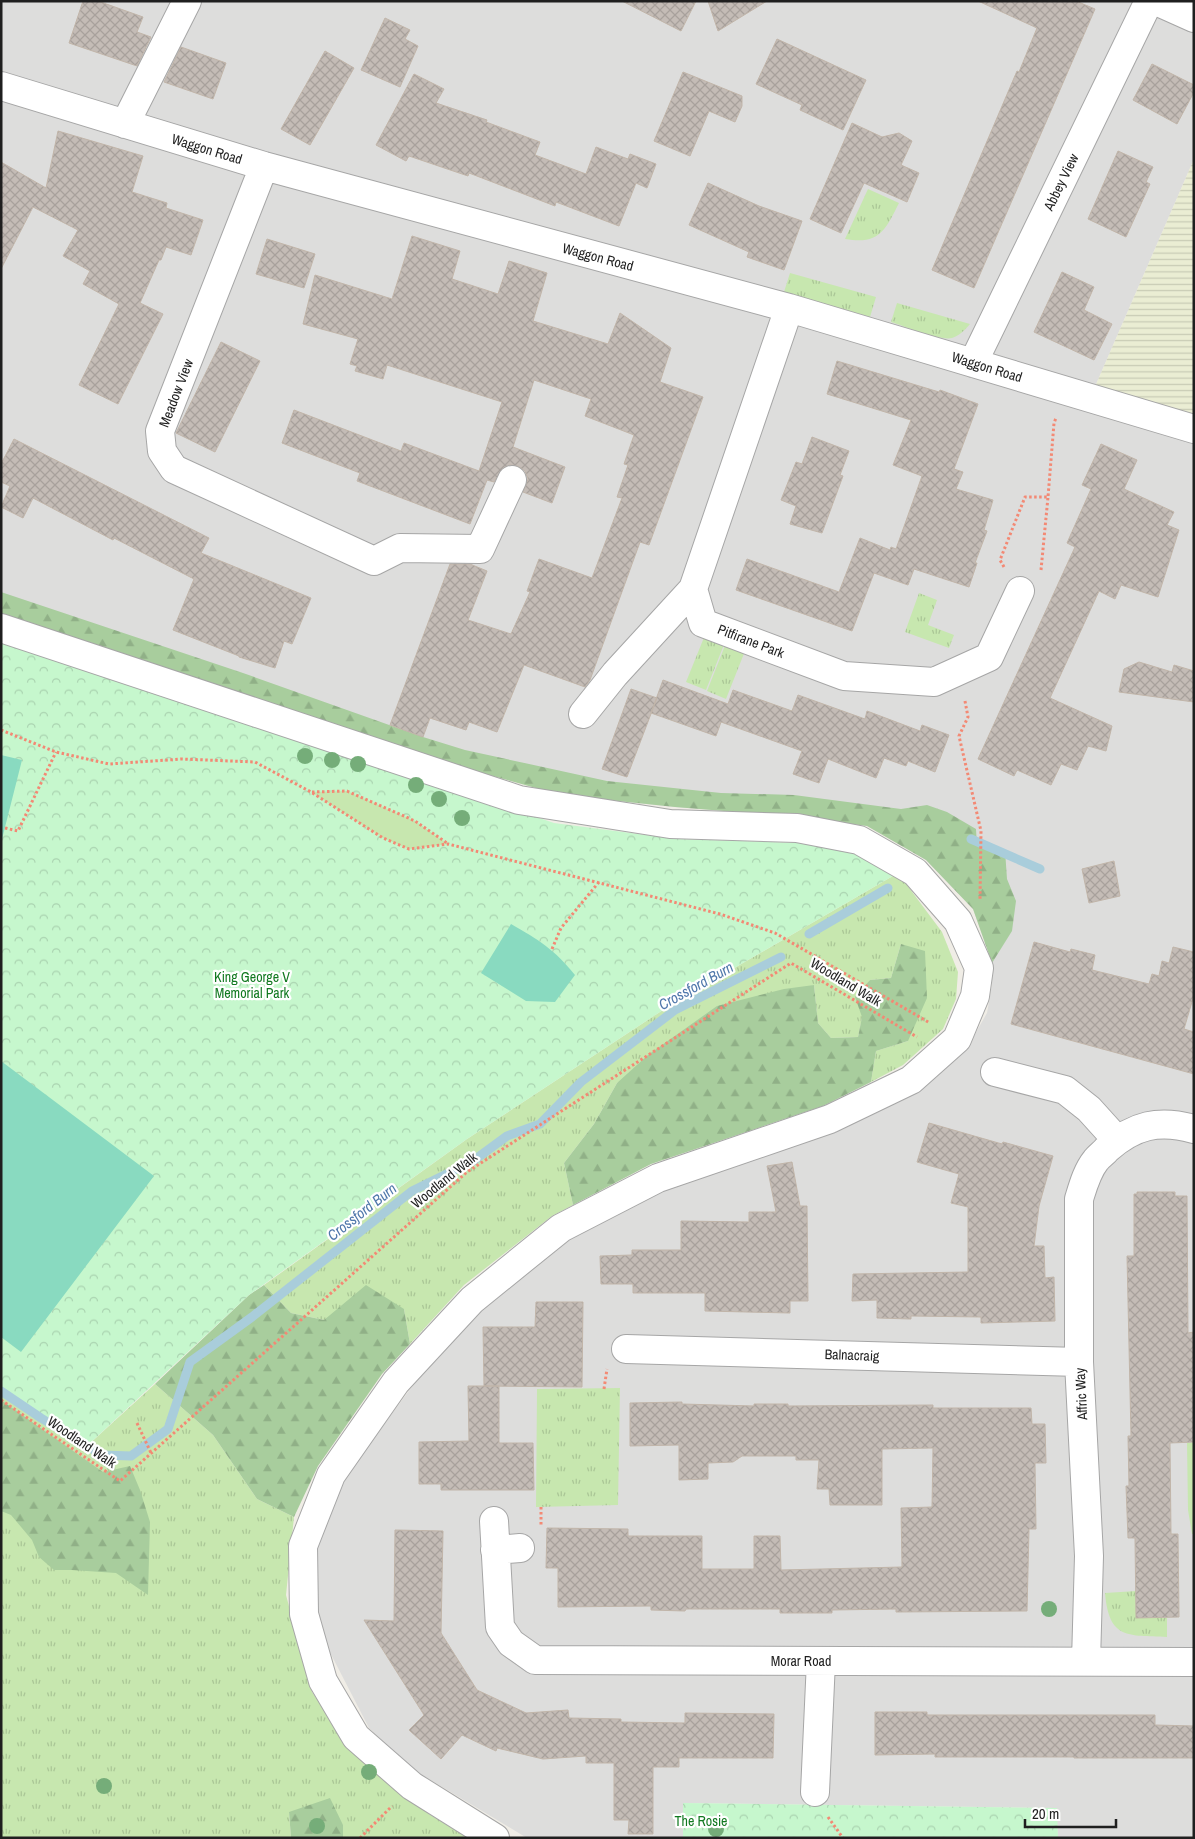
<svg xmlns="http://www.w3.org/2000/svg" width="1195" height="1839" font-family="'Archivo Narrow',sans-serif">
<defs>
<pattern id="farmland-rules" width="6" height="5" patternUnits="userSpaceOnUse" patternTransform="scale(1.25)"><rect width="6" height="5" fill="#eaedd3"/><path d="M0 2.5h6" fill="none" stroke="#c8cbb5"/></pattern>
<pattern id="grass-tufts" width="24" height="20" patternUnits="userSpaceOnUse" patternTransform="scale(1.25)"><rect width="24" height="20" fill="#c7e7af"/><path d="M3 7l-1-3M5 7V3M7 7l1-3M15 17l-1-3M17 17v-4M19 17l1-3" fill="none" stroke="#aac696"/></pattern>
<pattern id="forest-firs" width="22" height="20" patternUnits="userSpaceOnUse" patternTransform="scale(1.25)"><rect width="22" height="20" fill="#a8cd9d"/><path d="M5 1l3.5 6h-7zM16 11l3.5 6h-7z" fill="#90b087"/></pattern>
<pattern id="park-crowns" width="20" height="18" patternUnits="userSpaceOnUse" patternTransform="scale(1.25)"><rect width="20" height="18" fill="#c6f7cd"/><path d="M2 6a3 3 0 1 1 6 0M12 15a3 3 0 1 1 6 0" fill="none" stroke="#aad3b0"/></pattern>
<pattern id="building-cross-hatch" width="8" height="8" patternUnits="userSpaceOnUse" patternTransform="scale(1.25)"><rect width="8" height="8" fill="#c4bcb6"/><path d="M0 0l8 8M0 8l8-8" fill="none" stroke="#a8a19c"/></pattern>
</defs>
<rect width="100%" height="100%" fill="#f0ede6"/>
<path fill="#dddddc" d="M1,1H1194V159L1094,389L1194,419V1838H1058L1056,1808L683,1803V1838H527L409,1767L369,1728L319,1631L314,1548L340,1484L408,1392L477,1304L565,1237L659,1185L909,1092L962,1054L971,1041L987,1013L992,984V962L973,909L926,860L867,826L798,817L675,807L561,795L1,618Z"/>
<path fill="url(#farmland-rules)" d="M1194,159V419L1094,389Z"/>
<path fill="url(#grass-tufts)" d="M868,189L899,203C885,231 879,245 845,239Z
M790,273L876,297L870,317L784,292Z
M897,303L970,324C965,330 959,336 952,338C939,341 904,326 891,322Z
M919,593L937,600L928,625L954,635L949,648L905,632Z
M705,635L725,642L706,690L686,682Z
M726,643L745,651L726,699L707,691Z
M898,873L942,932L958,972L956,999L943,1029L903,1065L871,1082L876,1051L908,1041L901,944L891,978L870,980L858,1037L831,1038L818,1023L814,985L617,1083L594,1124L564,1163L573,1205L552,1216L464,1285L410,1344L404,1309L324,1320L291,1313L264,1285L467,1139L669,1006Z
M155,1384L213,1435L257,1499L294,1517L286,1595L312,1692L350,1749L429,1814L468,1838H343V1825L289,1812L291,1838H1V1389L87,1446Z
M620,1388L618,1505L536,1507L537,1389Z
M1136,1591L1137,1618H1167V1637C1128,1635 1109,1640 1105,1593Z"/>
<path fill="url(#forest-firs)" d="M1,592L243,673L423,737L465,750L607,781L721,793L794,795L901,809L927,805L947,812L976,829L977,846L1005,850L1007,879L1016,901L1012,931L992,963L973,909L926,860L867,826L798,817L675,807L561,795L424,757L1,618Z
M901,944L925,951L927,998L908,1041L876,1051L871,1082L823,1106L651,1164L573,1205L564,1163L594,1124L617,1083L648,1055L717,1006L784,989L814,985L818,1023L831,1038L858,1037L862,1017L855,997L870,980L891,978Z
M264,1285L291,1313L324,1320L366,1285L404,1309L410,1344L382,1374L318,1466L294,1517L257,1499L213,1435L155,1384L249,1295Z
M1,1400L103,1472L130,1466L140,1490L150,1522L148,1595L116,1573L72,1570H54L39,1557L32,1540L11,1515L1,1511Z
M330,1798L343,1825V1838H291L289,1812Z"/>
<path fill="url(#park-crowns)" d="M1,641L419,777L554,823L677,839L799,843L856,848L898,873L669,1006L467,1139L249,1295L87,1446L1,1389Z
M683,1803L1057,1808L1058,1838H683Z"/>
<path fill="#c7e7af" d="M347,791L415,821L448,844L409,849L383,838L311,792Z
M1194,1442V1534H1192L1188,1510L1187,1443Z"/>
<path fill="#89dac0" d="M1,755L22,760L1,843Z
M511,924C539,940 554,949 575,975L555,1002L526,1001L481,973Z
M1,1061L154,1176L21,1352L1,1337Z"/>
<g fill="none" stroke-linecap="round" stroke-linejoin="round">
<path stroke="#a9cddb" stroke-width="9" d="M971,839L1040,869
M809,934L888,888
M1,1391L41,1418L102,1455L131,1456L168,1429L190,1362L252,1317L412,1191L473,1161L507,1136L540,1124L581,1082L675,1010L781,957"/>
</g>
<path fill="url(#building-cross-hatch)" stroke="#c1b5a9" d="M83,1H98L143,17L137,32L151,37L137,66L69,43Z
M622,1H696L681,31Z
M708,1H767L718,31Z
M978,1H1076L1095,9L974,288L932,270L1017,71L1019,72L1037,28Z
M385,18L410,30L405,39L418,46L400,87L361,70Z
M777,39L866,80L843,130L800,110L802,105L756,84Z
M181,47L226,63L213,99L164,82Z
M325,51L354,68L310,145L281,129Z
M1152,64L1194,85V92L1177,124L1133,100Z
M683,72L742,96V106L735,122L709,111L690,156L654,141Z
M414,74L444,89L436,103L487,120L486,122L540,142L535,155L586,174L596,147L628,159L630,154L656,164L647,188L636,183L619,226L556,202L555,206L469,173L468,176L409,156L406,161L376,145Z
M852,123L882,137L899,133L912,141L901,165L919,173L907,202L864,183L841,233L810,219Z
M58,131L143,156L132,192L167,203L166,208L203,220L191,255L166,247L161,260H159L140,303L163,314L118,404L79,385L119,304L83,284L90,271L63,256L78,230L33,207L1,269V162L46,188Z
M1118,151L1153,167L1146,182L1150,184L1126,237L1088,219Z
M708,183L759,206L802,221L784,270L747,257L749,252L689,225Z
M412,236L460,251L452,279L498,294L509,261L547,273L533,321L608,344L620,313L671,348L660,382L703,397L649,545L640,542L590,680L585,687L524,665L497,732L469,722L466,730L430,718L423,737L390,725L450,564H470L487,571L468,620L511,634L530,592L527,591L539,559L592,578L622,498L617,497L628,465L624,464L634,435L585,416L591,399L534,380L513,447L565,467L552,503L523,492L528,479L525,471L518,466L510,465L503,468L494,482L487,480L470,524L357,481L360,473L282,443L294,410L401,451L404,443L479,471L502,402L387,365L383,379L355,371L357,366L350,364L358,339L303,324L315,275L392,299Z
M267,239L315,254L304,288L256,274Z
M1062,272L1094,287L1084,310L1112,324L1094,360L1034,332Z
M221,342L260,361L215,452L176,433Z
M837,361L939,392L940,390L978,404L954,469L963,472L956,489L993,500L984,530L987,531L975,563H977L969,587L914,569L908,585L874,573L852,631L736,590L747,559L839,592L860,538L890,550L891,547L896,549L922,476L893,465L911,420L827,394Z
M812,437L849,451L840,475L843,476L822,533L790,524L796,506L781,500L796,462L802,464Z
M14,439L209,538L201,553L311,598L292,644L284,641L275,668L239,657V656L173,630L194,579L114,538L113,540L33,498L23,518L1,507L10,486L1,482V464Z
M1101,444L1137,460L1124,489L1174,512L1167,525L1179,530L1158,597L1121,585L1115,599L1099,591L1050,698L1112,726L1106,751L1088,746L1077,770L1061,764L1051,785L1017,770L1014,776L978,759L1075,547L1067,543L1091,489L1082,485Z
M1139,662L1172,672L1174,665L1194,671V702L1119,692L1124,669Z
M663,680L728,704L733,690L792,711L798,695L865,719L867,711L920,731L922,725L949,735L935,772L908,761L906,766L884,758L876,778L828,759L819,783L793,774L802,751L721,722L716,736L651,713Z
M631,689L657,698L627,777L602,769Z
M1114,861L1120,896L1089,903L1082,869Z
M1034,942L1070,952L1071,949L1095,955L1092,970L1149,984L1152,974L1159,976L1162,961L1169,963L1173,947L1194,952V995L1184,1029L1194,1032V1074L1011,1024Z
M929,1123L1002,1144L1003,1142L1053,1156L1039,1206L1034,1246H1044L1045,1278L1054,1277L1055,1321L981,1323V1317L911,1316V1319L877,1318V1300L852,1301L853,1274L968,1272V1207L951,1203L959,1174L917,1162Z
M792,1162L800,1206H807L808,1301H790V1313L705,1311V1293H633V1284H601L600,1256L632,1255V1250H681V1221L749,1222V1212H776L767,1166Z
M1137,1192H1175V1196H1187L1188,1333L1194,1332V1442L1170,1443L1171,1534H1178L1179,1617L1136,1618L1135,1538H1128L1126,1486H1129L1128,1436H1131L1127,1256H1134V1194H1137Z
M536,1302H583L582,1387L484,1386L483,1327H535Z
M468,1386H499V1443H533L534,1490H441V1484H419V1442L469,1441Z
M682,1402V1404L754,1406V1404H788V1406L933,1405V1408H1031L1032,1424H1045L1046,1463H1035L1036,1529H1029L1027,1611L896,1612V1609L832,1610V1613H780V1609H686L685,1611L651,1610V1606L558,1607V1568H546L547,1528L628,1529V1536H702V1569H754V1536H780L781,1570L902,1567L901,1508L932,1507L933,1448L882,1449V1505H830L829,1489H817L819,1460H796V1456H742L733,1462L708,1463V1479L679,1480V1445L630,1446V1403Z
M395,1530L443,1531L441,1633L477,1690L526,1713L568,1710L569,1718L621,1719V1722L685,1723V1713L774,1714L773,1758H679V1767H653V1834H628L629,1820H614V1763H586V1756L543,1759L497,1748L496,1751L462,1735L441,1759L409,1730L424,1715L364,1620L394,1621Z
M875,1712H927V1715H1155V1725L1194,1726V1758H1074V1757H935V1754L875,1755Z"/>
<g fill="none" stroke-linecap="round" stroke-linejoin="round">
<defs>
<path id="minor" d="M1156,1L1194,18
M1,86L264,166L789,308L1194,429
M125,124L187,1
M264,166L160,431L162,451L174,469L374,561L400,548L480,549L512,480
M789,308L693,589L703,623L844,676L934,682L989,657L1020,591
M973,363L1149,1
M1,628L519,800L670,824L797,828L859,840L915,872L958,921L979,968L975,996L957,1039L911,1080L830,1119L658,1178L561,1228L472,1300L396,1382L331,1475L303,1546L304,1614L323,1681L356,1737L412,1786L495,1838
M583,714L615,674L693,589
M995,1072L1065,1090L1089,1109L1117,1140
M626,1349L1079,1362
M494,1521L500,1627L511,1643L535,1660L1194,1662
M495,1550L520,1548
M1086,1661L1089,1556L1079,1362V1199C1083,1186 1087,1171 1096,1160C1099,1156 1104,1153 1107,1149C1134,1125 1159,1119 1194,1129
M815,1792L821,1661"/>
</defs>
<use href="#minor" stroke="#a6a6a6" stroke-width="30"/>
<path stroke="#f38974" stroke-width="3" stroke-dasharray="2.5 2.5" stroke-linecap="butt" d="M1004,567L1000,560L1025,497H1048L1054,423L1056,418
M1041,570L1048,497
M965,701L968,717L959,736L981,831L980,900
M1,730L56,752L109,764L182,759L255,762L311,792L383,838L409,849L448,844L720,914L775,933L930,1023
M312,792L347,791L415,821L447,843
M5,828L18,831L56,752
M552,949L561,928L599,882
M604,1389L607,1369
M1,1400L120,1481L467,1172L791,963L917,1037
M137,1423L151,1453
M541,1507V1527
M828,1817L843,1838
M360,1838L392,1806"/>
<use href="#minor" stroke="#fff" stroke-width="28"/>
</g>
<g fill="#75ad79">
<circle cx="305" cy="756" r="8"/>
<circle cx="332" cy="760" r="8"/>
<circle cx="358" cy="764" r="8"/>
<circle cx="416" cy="785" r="8"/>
<circle cx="439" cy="799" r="8"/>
<circle cx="462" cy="818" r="8"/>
<circle cx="1049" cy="1609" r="8"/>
<circle cx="369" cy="1772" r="8"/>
<circle cx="104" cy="1786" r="8"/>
<circle cx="317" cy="1826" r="8"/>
<circle cx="716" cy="1829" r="8"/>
</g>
<g text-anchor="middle" stroke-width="4.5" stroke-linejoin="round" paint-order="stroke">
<g font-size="14" fill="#1f1f1f" stroke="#fff">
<text transform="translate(207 149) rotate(17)" y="5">Waggon Road</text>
<text transform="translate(1061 182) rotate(-64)" y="5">Abbey View</text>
<text transform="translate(598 257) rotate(15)" y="5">Waggon Road</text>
<text transform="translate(987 367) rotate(17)" y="5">Waggon Road</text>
<text transform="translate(176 393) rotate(-69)" y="5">Meadow View</text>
<text transform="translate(751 641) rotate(21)" y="5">Pitfirane Park</text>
<text transform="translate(846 982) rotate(31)" y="5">Woodland Walk</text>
<text transform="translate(444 1180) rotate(-39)" y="5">Woodland Walk</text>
<text transform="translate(852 1355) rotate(2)" y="5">Balnacraig</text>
<text transform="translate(1081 1394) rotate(-93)" y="5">Affric Way</text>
<text transform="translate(82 1442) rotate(34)" y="5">Woodland Walk</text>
<text x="801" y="1666">Morar Road</text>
</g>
<g font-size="14" fill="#117920" stroke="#fff">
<text x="252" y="982">King George V<tspan x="252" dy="16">Memorial Park</tspan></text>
<text x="701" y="1826">The Rosie</text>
</g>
<g font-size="15" font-style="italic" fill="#5078ab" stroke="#fff">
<text transform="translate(696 986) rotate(-29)" y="5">Crossford Burn</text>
<text transform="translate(362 1212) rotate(-38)" y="5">Crossford Burn</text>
</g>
</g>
<rect width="1195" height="1839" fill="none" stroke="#1f1f1f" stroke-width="5"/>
<path d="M1025 1819v8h91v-8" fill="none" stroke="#1f1f1f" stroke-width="2.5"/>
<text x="1032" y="1819" font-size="15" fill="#1f1f1f" stroke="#ffffff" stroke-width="4" paint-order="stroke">20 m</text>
</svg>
